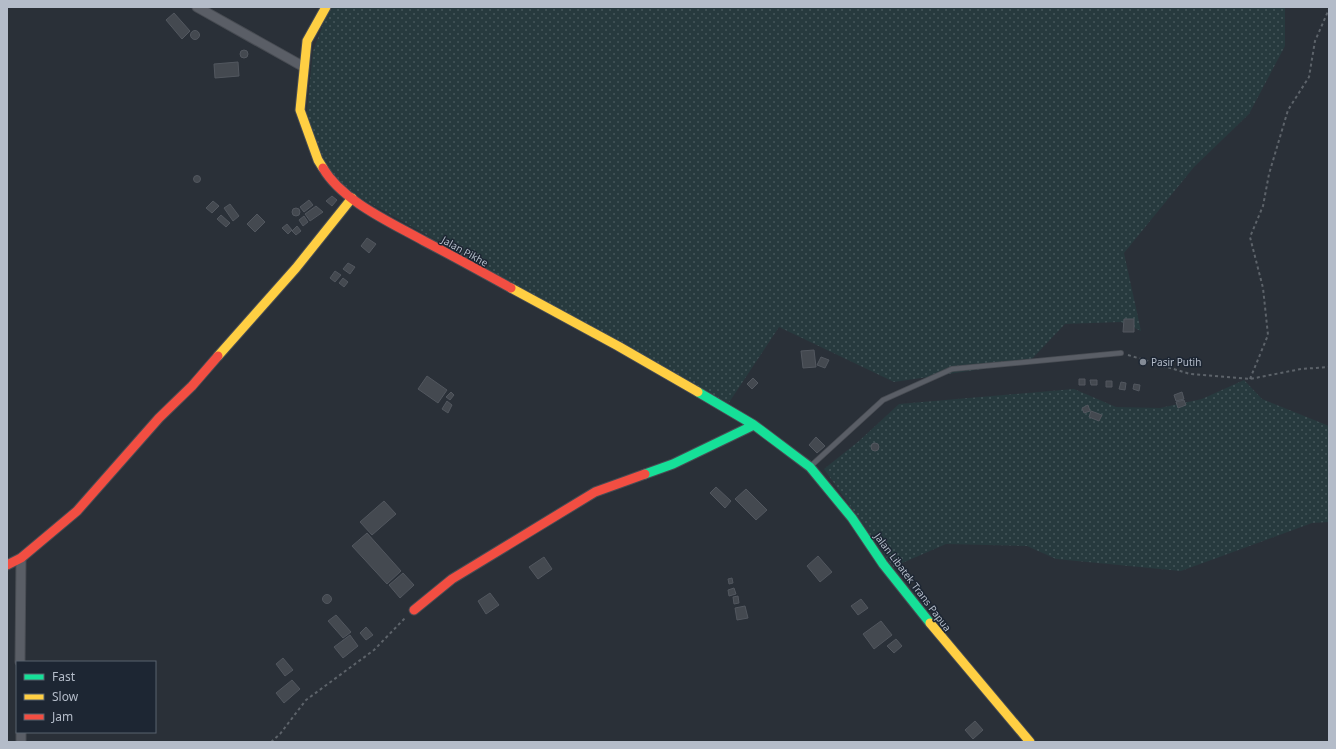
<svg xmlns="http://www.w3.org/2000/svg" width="1336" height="749" font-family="'Noto Sans',sans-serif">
<defs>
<pattern id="green-dots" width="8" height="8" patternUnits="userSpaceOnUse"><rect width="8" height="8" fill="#273a3e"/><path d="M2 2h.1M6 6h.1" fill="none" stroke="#445559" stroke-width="1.8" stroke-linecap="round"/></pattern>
</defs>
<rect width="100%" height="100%" fill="#2a3038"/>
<path fill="url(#green-dots)" d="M333,7H1285V46L1249,114L1194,167L1124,253L1141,331L1121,322L1065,324L1029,362L894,382L779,327L728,404L357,196L325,167L306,120L313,51L326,17Z
M1244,380L1262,399L1329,426V522L1312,523L1181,571L1056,559L1027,546L946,544L893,567L824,469L859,441L899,404L1074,389L1116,407L1160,408L1202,399Z"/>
<path fill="#444950" stroke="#52575f" d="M174,13L190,31L182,39L166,20Z
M190.5 35a4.5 4.5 0 1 1 9 0a4.5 4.5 0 1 1-9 0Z
M240 54a4 4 0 1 1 8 0a4 4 0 1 1-8 0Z
M238,62L239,76L215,78L214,64Z
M193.5 179a3.5 3.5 0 1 1 7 0a3.5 3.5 0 1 1-7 0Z
M332,196L337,200L332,206L326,201Z
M309,200L313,205L304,212L300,207Z
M213,201L219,206L212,213L206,208Z
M230,204L239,216L233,221L224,208Z
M316,206L323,212L310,221L305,214Z
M292 212a4 4 0 1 1 8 0a4 4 0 1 1-8 0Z
M257,214L265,222L255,232L247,224Z
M221,215L230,223L226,227L217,219Z
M304,216L308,222L303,226L299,220Z
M287,224L292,230L288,234L282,228Z
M297,226L301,231L296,235L292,231Z
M367,238L376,244L369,253L361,246Z
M348,263L355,267L350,274L343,269Z
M335,271L341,275L335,282L330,278Z
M343,278L348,282L344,287L339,283Z
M1124,319H1134V332H1123Z
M814,350L816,367L803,368L801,351Z
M821,357L829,360L825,368L817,365Z
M427,376L447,390L438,403L418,389Z
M753,378L758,383L752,389L747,384Z
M1079,379H1085V385H1079Z
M1090,380H1097V385H1091Z
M1106,381H1112V387H1106Z
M1121,382L1126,383L1125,390L1119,389Z
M1134,384L1140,385L1139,391L1133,389Z
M451,392L454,395L450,400L446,397Z
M1182,392L1184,399L1176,401L1174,395Z
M1184,400L1186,405L1178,408L1176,402Z
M447,401L452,405L448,413L442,409Z
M1088,405L1090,411L1084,413L1082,408Z
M1091,411L1102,415L1099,421L1089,417Z
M816,437L825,446L817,453L809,445Z
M871 447a4 4 0 1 1 8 0a4 4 0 1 1-8 0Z
M716,487L731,501L725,508L710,493Z
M746,489L767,510L756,520L735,499Z
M384,501L396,514L372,535L360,522Z
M367,533L401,571L387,584L352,546Z
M818,556L832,572L820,582L807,566Z
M544,557L552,569L538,579L529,567Z
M403,573L414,585L400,598L389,585Z
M732,578L733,583L729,584L728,579Z
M734,588L736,594L729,596L728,590Z
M490,593L499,605L486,614L478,601Z
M322.5 599a4.5 4.5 0 1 1 9 0a4.5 4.5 0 1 1-9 0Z
M738,596L739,603L734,604L733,597Z
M861,599L868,608L858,615L851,606Z
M745,606L748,618L737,620L735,608Z
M336,615L351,632L343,638L328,621Z
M881,621L892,635L874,649L863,634Z
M366,627L373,635L366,640L360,633Z
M350,635L358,646L343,658L334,647Z
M896,639L902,646L894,653L887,646Z
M283,658L293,670L285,676L276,664Z
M292,680L300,689L284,703L276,693Z
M975,721L983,730L973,739L965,730Z"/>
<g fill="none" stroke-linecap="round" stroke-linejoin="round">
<defs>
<path id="lane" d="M813,464L883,400L952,369L1121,353"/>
<path id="street" d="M197,7L304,67
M20,662L21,558
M21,732V742"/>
<path id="fast" d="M698,392L754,425L810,467L852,518L883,564L930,623
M645,474L673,464L754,425"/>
<path id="slow" d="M323,168L318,160L300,110L307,41L326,7
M511,288L618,346L698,392
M218,356L296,268L352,198
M930,623L1030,742"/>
<path id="jam" d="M323,168C342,201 392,223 424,241C453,256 482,272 511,288
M7,565L21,558L77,511L159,418L192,386L218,356
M414,610L452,579L595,492L645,474"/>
</defs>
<use href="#lane" stroke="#484c53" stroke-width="6"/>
<use href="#street" stroke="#484c53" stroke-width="11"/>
<use href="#fast" stroke="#484c53" stroke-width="11"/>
<use href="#slow" stroke="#484c53" stroke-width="11"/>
<use href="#jam" stroke="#484c53" stroke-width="11"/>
<path stroke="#5d636a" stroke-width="2" stroke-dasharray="3 3" stroke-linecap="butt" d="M1128,355L1190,374L1250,379L1301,369L1329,367
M1250,379L1268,335L1263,288L1250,237L1263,206L1269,174L1288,110L1309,77L1315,41L1329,9
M271,742L280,734L306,700L374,650L406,617"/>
<use href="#lane" stroke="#5a5e66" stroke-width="4.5"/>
<use href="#street" stroke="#5a5e66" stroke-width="9"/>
<use href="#fast" stroke="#16e098" stroke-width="9"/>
<use href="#slow" stroke="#ffcf43" stroke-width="9"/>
<use href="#jam" stroke="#f24e42" stroke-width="9"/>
</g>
<circle fill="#848b96" stroke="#1d2633" stroke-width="1.5" cx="1143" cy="362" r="4"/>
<g text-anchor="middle" stroke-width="3" stroke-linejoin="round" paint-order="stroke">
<g font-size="10" fill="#b4bcc9" stroke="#1d2633">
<text transform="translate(465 251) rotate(29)" y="4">Jalan Pikhe</text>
<text transform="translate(913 582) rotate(53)" y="4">Jalan Libatek Trans Papua</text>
</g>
<g font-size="10" fill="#b4bcc9" stroke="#1d2633" text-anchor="start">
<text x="1151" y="366">Pasir Putih</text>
</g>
</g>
<rect width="1336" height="749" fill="none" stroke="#b4bcc9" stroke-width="16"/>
<rect x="16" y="661" width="140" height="72" fill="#1d2633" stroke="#59626f"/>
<rect x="24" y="674" width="20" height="6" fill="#16e098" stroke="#59626f"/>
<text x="52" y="681" font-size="12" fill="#b4bcc9">Fast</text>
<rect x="24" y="694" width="20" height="6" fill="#ffcf43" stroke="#59626f"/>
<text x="52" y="701" font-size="12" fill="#b4bcc9">Slow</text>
<rect x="24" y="714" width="20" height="6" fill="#f24e42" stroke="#59626f"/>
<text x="52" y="721" font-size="12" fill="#b4bcc9">Jam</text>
</svg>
